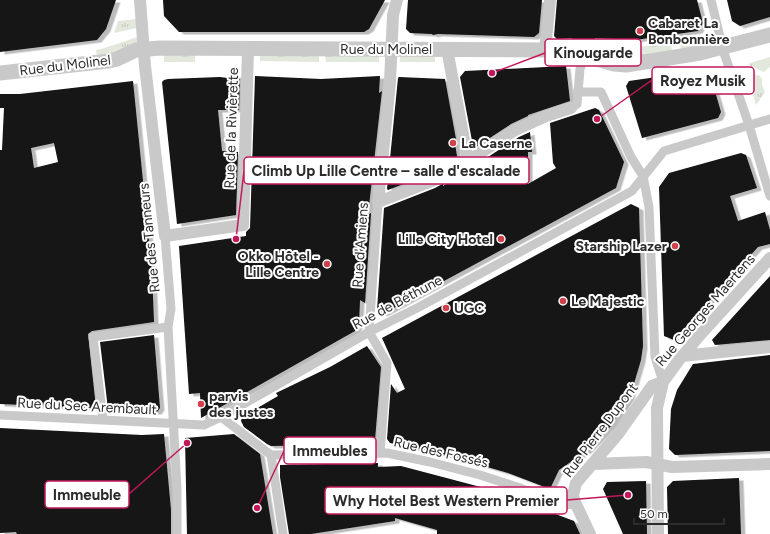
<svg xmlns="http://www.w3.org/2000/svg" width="770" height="534" font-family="Figtree,sans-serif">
<defs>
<pattern id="grass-tufts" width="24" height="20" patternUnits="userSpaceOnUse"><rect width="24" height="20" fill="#e2e8db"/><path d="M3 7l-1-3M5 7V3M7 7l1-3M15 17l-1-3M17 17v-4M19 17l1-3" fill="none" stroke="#c2c7bc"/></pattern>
<filter id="shadow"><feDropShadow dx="4.5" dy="2.5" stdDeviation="0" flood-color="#0004"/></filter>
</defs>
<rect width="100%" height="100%" fill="#fff"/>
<path fill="url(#grass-tufts)" d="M136,19L137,28L114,33L118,21Z
M715,36L717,43L681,50L680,44Z
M138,37L139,43L115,54L97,57L96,50C111,47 124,41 138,37Z
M671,44L672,52L624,58L597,55L599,49L623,48Z
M164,54H195V62H164Z
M260,55H319V62L260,61Z
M325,55H379V62H326Z
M400,55H435V62H400Z
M770,57V67L764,72L749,65L750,63Z
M747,69L762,78V85L765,92L756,105L746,71Z"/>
<path fill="#131313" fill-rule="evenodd" filter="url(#shadow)" d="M0,0H116L106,29L97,40L0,52Z
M163,0H385L369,29L364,32H179L164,16Z
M408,0H542L539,33L534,37L438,34L433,35L432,34L410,33L406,29Z
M557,0H697L703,23L698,31L635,40L595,38V40L572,42V38L557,39L554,36Z
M727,0H770V17L740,26L732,21Z
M566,66L570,101L528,115V116L511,124L476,147L473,146L460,77L465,71Z
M705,70L710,74L721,112L718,118L642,138L626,86L629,81Z
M234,75L240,76L239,110H218L222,151L238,152L236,215L177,224L162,82L164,80L168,79L220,77L235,79Z
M255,76L321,79L380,76L379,93L382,91L368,215L371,213L365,303L360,300L359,325L355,331L201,418L200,393L189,394L179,246L246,236V232L250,228Z
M399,77L445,79L456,139L454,138L457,156L456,159L429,174L388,190L387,189L398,78Z
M133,81L152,271L154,322L92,331L88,334L96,408L0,404V150H2L4,108H0V94H20ZM54,143L58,162L34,168L31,148Z
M595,108L599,110L624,162L616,188L383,314L377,310L384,208L435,188L444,183L443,186L519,137L530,132L532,152H528V184L556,168L553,163L550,123Z
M741,153L746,155L757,188L730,196L738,221L765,212L770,230V244L758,247L674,340L664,336L659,187L669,173Z
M631,204L639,208L643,346L641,360L630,397L611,426L588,450L559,470L550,489L508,473L470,462V460L390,443L387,439L391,384L397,393L405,389L382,338Z
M770,276V340L715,345L712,340Z
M154,335L160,408L157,412L108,409L100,342Z
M367,346L381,367L375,440L371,444L271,446L267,444L244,427L241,421L242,417L278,396L276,393L330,367Z
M770,355V451L675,455L669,449L671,409L677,390L693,364Z
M0,428L142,435L164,434L171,510V534H17L16,532L0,533Z
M234,434L260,454L273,534H187L185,438Z
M378,463V467L401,466L492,490L574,521L580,534H437V530L395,518V521L311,534H289L280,477V465Z
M739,478L741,534H668L667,487L673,481Z
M646,481L647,534H623L603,489L607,482Z"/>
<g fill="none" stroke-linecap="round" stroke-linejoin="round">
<path stroke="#c9c9c9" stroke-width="9" d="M711,0L724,53L749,125L770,196
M577,92H601L631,157L643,176L649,207L655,357L663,382
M571,108L577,104L580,69L585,56
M378,202L369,332L387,363L380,453
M165,236L171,309L168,327L177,488V534
M0,415L204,425L221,417L369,332L419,307L632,191L664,151L770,119
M221,417L271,455L283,534
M103,420L93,337L168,327
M271,455L387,453L430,462L480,475L520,488L546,499L564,504L576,505"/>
<path stroke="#c9c9c9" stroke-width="12" d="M140,0L145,66L165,236L243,225L248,49
M397,0L393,15L390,82L378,202L432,181L468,161L515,130L546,116L571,108
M447,49L468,161
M545,50L550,0
M682,356L770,347
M593,464L646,462L672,467L770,464
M590,534L574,500L573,495L576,483L618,434L652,386L663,382
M658,534L657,408L663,382L679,360L700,335L770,258"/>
<path stroke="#c9c9c9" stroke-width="15" d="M0,73L109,61L117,59L136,50L160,48L545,50L569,51L614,64L626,65L700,53L770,35"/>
</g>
<g fill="#d0414d" stroke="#fff" stroke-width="1.5">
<circle cx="640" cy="31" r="4"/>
<circle cx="453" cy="143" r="4"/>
<circle cx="501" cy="239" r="4"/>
<circle cx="675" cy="246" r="4"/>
<circle cx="327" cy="264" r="4"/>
<circle cx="563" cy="301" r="4"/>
<circle cx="446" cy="308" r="4"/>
<circle cx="201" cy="404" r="4"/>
</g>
<g text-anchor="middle" stroke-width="4" stroke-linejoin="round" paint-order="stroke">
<g font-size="14" font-weight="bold" fill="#2c2c2c" stroke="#fff" text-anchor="start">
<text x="648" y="28">Cabaret La<tspan x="648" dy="16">Bonbonnière</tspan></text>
<text x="461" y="148">La Caserne</text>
<text x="493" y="244" text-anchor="end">Lille City Hotel</text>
<text x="667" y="251" text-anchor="end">Starship Lazer</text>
<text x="319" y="261" text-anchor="end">Okko Hôtel -<tspan x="319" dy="16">Lille Centre</tspan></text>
<text x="571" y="306">Le Majestic</text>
<text x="454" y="313">UGC</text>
<text x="209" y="401">parvis<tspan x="209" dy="16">des justes</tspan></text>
</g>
<g font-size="14" fill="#2c2c2c" stroke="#fff">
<text x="386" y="54">Rue du Molinel</text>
<text transform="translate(65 65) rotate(-7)" y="5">Rue du Molinel</text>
<text transform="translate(231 128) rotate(-88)" y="5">Rue de la Rivièrette</text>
<text transform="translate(149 238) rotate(-96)" y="5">Rue des Tanneurs</text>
<text transform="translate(360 245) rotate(-86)" y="5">Rue d'Amiens</text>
<text transform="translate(397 302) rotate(-28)" y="5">Rue de Béthune</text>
<text transform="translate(705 310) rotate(-49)" y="5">Rue Georges Maertens</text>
<text transform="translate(87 406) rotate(3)" y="5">Rue du Sec Arembault</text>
<text transform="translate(600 430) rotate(-53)" y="5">Rue Pierre Dupont</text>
<text transform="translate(441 452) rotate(13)" y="5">Rue des Fossés</text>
</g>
</g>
<path fill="none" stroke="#c2185b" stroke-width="1.5" d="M492 73L545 53M597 119L652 80M236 239L244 171M257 508L284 451M187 443L129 494M628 495L567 500"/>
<g fill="#c2185b" stroke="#fff" stroke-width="1.5">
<circle cx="492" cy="73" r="4"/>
<circle cx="597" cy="119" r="4"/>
<circle cx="236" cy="239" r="4"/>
<circle cx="257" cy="508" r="4"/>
<circle cx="187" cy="443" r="4"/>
<circle cx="628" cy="495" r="4"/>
</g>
<g fill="#fff" stroke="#c2185b" stroke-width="1.5">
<rect x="545" y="39" width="96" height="27" rx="4"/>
<rect x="652" y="67" width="102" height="27" rx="4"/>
<rect x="244" y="157" width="285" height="27" rx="4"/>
<rect x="284" y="437" width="92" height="27" rx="4"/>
<rect x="45" y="481" width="84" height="27" rx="4"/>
<rect x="325" y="487" width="242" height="27" rx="4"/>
</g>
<g font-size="15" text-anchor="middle" font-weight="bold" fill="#2c2c2c">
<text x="593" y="58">Kinougarde</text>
<text x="703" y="86">Royez Musik</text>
<text x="386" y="176">Climb Up Lille Centre – salle d'escalade</text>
<text x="330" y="456">Immeubles</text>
<text x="87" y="500">Immeuble</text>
<text x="446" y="506">Why Hotel Best Western Premier</text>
</g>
<path d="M634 518v6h90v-6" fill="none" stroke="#2c2c2c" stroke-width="2"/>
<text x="640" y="518" font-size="12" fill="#2c2c2c" stroke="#ffffff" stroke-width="3" paint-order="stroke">50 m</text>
</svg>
